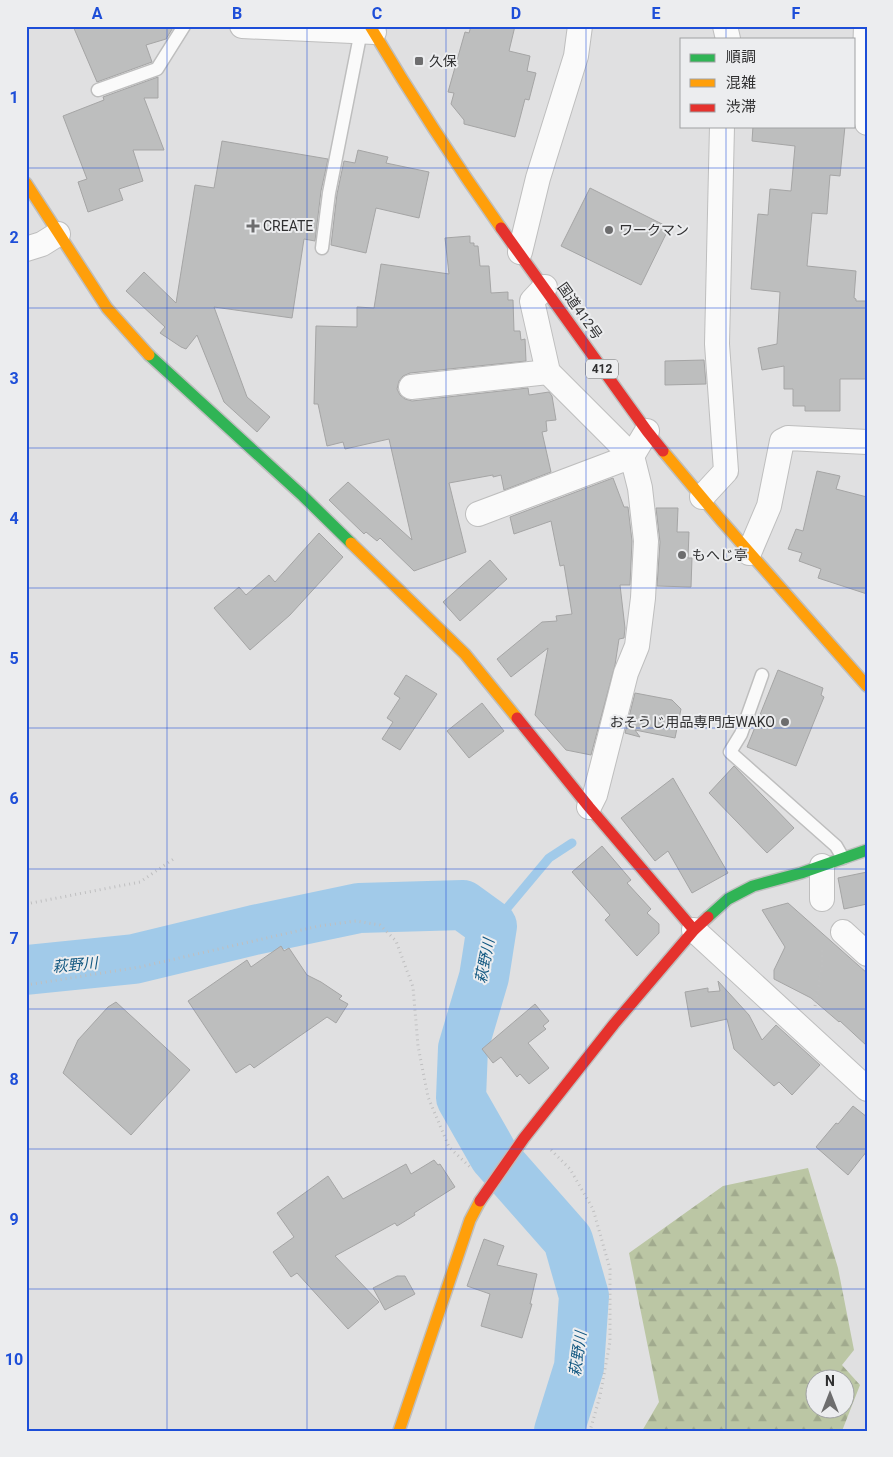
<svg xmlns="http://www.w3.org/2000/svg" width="893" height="1457" font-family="Roboto,'Noto Sans JP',sans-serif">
<defs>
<pattern id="forest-firs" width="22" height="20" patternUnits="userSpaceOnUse" patternTransform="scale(1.25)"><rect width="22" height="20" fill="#bbc6a4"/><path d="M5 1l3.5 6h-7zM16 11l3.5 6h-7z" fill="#a1aa8e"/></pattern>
</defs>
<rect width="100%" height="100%" fill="#e0e0e1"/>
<path fill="url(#forest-firs)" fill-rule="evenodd" d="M808,1168L838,1268L854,1350L842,1365L860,1385L842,1431H642L659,1402L629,1253L723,1186ZM816,1380H846V1410H816Z"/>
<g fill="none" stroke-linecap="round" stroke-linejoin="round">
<path stroke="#a1cae9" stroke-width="9" d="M492,926L549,858L572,843"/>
<path stroke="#a1cae9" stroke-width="50" d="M26,970L134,959L254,930L359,908L463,905L492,926L484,977L463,1048L461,1098L494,1156L568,1240L584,1296L579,1367L559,1431"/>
</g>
<path fill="#bdbebe" stroke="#a5a5a5" d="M73,26H174L166,39L146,45L152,62L97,82Z
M471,26H515L509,51L530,56L527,71L536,73L529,100L525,99L515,137L464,124V120L451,104L454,93L448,92L465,32L469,33Z
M158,77V98H144L164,150H133L143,181L119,189L123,200L88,212L78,182L87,179L63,116L104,100L103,97Z
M753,126H845L840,176L830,175L827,214L812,213L807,266L856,271L854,298L856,299V301H867V379H840V411H805V406H793V389H784V366L762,370L758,348L777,344L780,292L751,289L758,214L768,215L770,189L791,191L795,146L752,141Z
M222,141L328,159L321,191L315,241L304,239L292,318L214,307L247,397L270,417L257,432L224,402L197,335L186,349L181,347L160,333L165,327L126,291L144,272L176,303L195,185L214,188Z
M358,150L388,157L386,163L429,172L419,218L376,208L366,253L331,245L337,194L344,161L355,163Z
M590,188L666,226V234L641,285L561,246Z
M470,236V243H474V246H478L480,266H489L491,293L508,292V300H513L514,331H520L521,340L525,339L526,361L410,373L403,376L399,381L397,389L400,395L405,399L412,401L528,388L529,395L549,392L552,396L556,420L546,421L547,431L542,432L551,472L504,490L501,475L493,477V475L449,483L466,552L414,571L380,538L377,541L366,532L364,534L329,500L348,482L412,540L389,439L345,449L343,442L327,446L318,404H314L316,326L357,327V307L374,308L381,264L449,274L445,238Z
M704,360L706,384L665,385V361Z
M817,471L840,476L836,489L867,497V594L818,578L821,569L799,561L802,553L788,549L796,529L803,531Z
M613,478L624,507H628L632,541L630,585H620L625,628L624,638L619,639L615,665L591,755L566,750L535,715L548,648L511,677L497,659L542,622L557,621L556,616L572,614L564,565L560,566L551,521L514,534L510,517Z
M656,508H678L677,532H689L688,558H692L691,587L657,586L660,542Z
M319,533L343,557L290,615L250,650L214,608L239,587L246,595L269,575L275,582Z
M490,560L507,579L460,621L443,602Z
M778,670L823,688L821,695L824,697L796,766L747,747Z
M406,675L437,694L400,750L382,739L393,722L387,718L400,698L394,694Z
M635,693L672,700L681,709L675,738L635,730L640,737L625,733Z
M482,703L504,731L469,758L447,731Z
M734,766L794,828L767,853L709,793Z
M673,778L728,873L692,893L668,851L655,861L621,818Z
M602,846L631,880L627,883L651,909L647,913L659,924V933L637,956L605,920L610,915L572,872Z
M867,872V904L844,909L838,878Z
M788,903L867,973V1046L840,1021L839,1022L811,998L774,979V970L785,947L762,910Z
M281,946L284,951L289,948L307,975L321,982L342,996L339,999L348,1004L336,1023L327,1017L254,1068L250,1064L236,1073L188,1001L247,960L251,967Z
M718,981L749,1015L762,1040L776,1025L820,1065L792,1095L779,1082L774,1086L734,1049L727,1019L691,1027L685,992L708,988V992L720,991Z
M116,1002L190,1070L131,1135L63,1073L78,1040L108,1007Z
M535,1004L549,1021L543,1026L546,1029L528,1043L549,1068L529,1084L520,1074L517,1077L501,1057L493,1063L482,1049Z
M853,1106L867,1117V1151L848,1175L816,1147L836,1123L838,1124Z
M434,1160L438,1165L440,1164L455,1187L414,1213L415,1215L397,1226L395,1223L335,1256L379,1302L348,1329L297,1273L291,1277L273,1252L294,1237L277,1213L328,1176L343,1199L406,1164L411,1174Z
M484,1239L504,1246L497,1265L537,1274L530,1304H532L522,1338L481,1326L490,1294L467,1286Z
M397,1276H405L415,1294L385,1310L373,1288Z"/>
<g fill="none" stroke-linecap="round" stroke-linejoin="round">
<defs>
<path id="lane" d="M98,90L157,69L184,26
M322,248L329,193L361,31
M762,675L741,734L730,752L836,846L843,858"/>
<path id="street" d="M242,26L374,32
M725,26L728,39
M866,26L864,91L867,123
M26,249L42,244L58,234
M520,252L538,178L576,56L580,26
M411,387L548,372L532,301L545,287
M702,497L726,471L717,344L722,126
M478,514L632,456L548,372
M749,553L769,506L782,441L788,438L867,442
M589,807L595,795L626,673L637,646L643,598L646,541L640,488L632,456L647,431
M822,899V866
M694,930L867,1089
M843,932L867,954"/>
<path id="fast" d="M149,355L303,496L351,543
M708,917L728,899L753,886L801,873L867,850"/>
<path id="slow" d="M370,26C411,95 455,163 501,228
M26,183L107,308L149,355
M663,451L720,519L867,686
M351,543L465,654L517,718
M399,1431L470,1220L480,1201"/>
<path id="jam" d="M501,228L647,431L663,451
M517,718L589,807L694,930
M480,1201L524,1138L614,1024L694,930L708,917"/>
</defs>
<use href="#lane" stroke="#bebebe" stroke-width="15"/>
<use href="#street" stroke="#bebebe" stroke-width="26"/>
<use href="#fast" stroke="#bebebe" stroke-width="14"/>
<use href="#slow" stroke="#bebebe" stroke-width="14"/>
<use href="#jam" stroke="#bebebe" stroke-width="14"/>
<path stroke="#bfbfc0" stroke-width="3" stroke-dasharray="1 4" stroke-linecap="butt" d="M26,904L140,882L175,858
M26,985L140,967L319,926L356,921L380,925L396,941L413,987L418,1046L428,1097L449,1147L470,1167
M815,1006L822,966V948
M551,1150L570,1169L593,1209L610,1269V1342L600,1396L590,1431"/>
<use href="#lane" stroke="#fafafa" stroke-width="12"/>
<use href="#street" stroke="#fafafa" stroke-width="24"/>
<use href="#fast" stroke="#30b455" stroke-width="11"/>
<use href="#slow" stroke="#ff9f0a" stroke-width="11"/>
<use href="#jam" stroke="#e5322d" stroke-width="11"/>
</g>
<path fill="none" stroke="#1d4ed8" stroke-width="1" stroke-opacity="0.55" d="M167,26V1431M307,26V1431M446,26V1431M586,26V1431M726,26V39M726,126V1431M26,168H867M26,308H867M26,448H867M26,588H867M26,728H867M26,869H867M26,1009H867M26,1149H867M26,1289H867"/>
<g fill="#6d6d6e" stroke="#ecedef" stroke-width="2">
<rect x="414" y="56" width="10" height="10" rx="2.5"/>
<path d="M250.5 218.5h5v5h5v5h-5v5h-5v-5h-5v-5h5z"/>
<circle cx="609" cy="230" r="5"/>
<circle cx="682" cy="555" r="5"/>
<circle cx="785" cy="722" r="5"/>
</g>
<g text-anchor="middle" stroke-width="4" stroke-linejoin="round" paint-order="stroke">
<rect fill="#ecedef" stroke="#686869" stroke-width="1" x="586" y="359.5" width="32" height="19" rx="4"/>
<g font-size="12" font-weight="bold" fill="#2f2f30">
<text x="602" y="373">412</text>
</g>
<g font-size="14" fill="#2f2f30" stroke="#ecedef" text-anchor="start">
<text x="429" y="66">久保</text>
<text x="263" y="231">CREATE</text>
<text x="619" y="235">ワークマン</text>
<text x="692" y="560">もへじ亭</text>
<text x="775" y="727" text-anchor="end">おそうじ用品専門店WAKO</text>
</g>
<g font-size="14" fill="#2f2f30" stroke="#ecedef">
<text transform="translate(580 311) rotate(55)" y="5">国道412号</text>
</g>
<g font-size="15" font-style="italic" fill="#115780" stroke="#ecedef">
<text transform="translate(485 961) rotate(-79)" y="5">萩野川</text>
<text transform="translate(75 965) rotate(-5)" y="5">萩野川</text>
<text transform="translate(578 1354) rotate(-82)" y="5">萩野川</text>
</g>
</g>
<rect width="893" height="1457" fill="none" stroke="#ecedef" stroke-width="55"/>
<rect x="680" y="38" width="175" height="90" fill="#ecedef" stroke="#a0a1a3"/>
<rect x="690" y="54" width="25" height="8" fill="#30b455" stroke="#a0a1a3"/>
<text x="726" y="62" font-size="15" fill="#2f2f30">順調</text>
<rect x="690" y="79" width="25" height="8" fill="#ff9f0a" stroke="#a0a1a3"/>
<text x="726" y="88" font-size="15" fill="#2f2f30">混雑</text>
<rect x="690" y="104" width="25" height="8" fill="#e5322d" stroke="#a0a1a3"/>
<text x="726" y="112" font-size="15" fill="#2f2f30">渋滞</text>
<g transform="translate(830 1394)"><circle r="24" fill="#ecedef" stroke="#a0a1a3"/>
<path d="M0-4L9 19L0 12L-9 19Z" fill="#6d6d6e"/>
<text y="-8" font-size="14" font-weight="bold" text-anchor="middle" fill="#2f2f30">N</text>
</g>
<rect x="28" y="28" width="838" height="1402" fill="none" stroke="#1d4ed8" stroke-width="2"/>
<g font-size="16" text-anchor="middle" font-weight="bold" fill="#1d4ed8">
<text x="97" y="19">A</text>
<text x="237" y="19">B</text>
<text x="377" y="19">C</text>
<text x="516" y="19">D</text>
<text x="656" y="19">E</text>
<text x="796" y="19">F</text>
<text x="14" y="103">1</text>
<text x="14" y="243">2</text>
<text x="14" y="384">3</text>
<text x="14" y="524">4</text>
<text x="14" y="664">5</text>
<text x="14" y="804">6</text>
<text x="14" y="944">7</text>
<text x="14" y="1085">8</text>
<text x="14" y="1225">9</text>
<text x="14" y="1365">10</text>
</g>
</svg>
